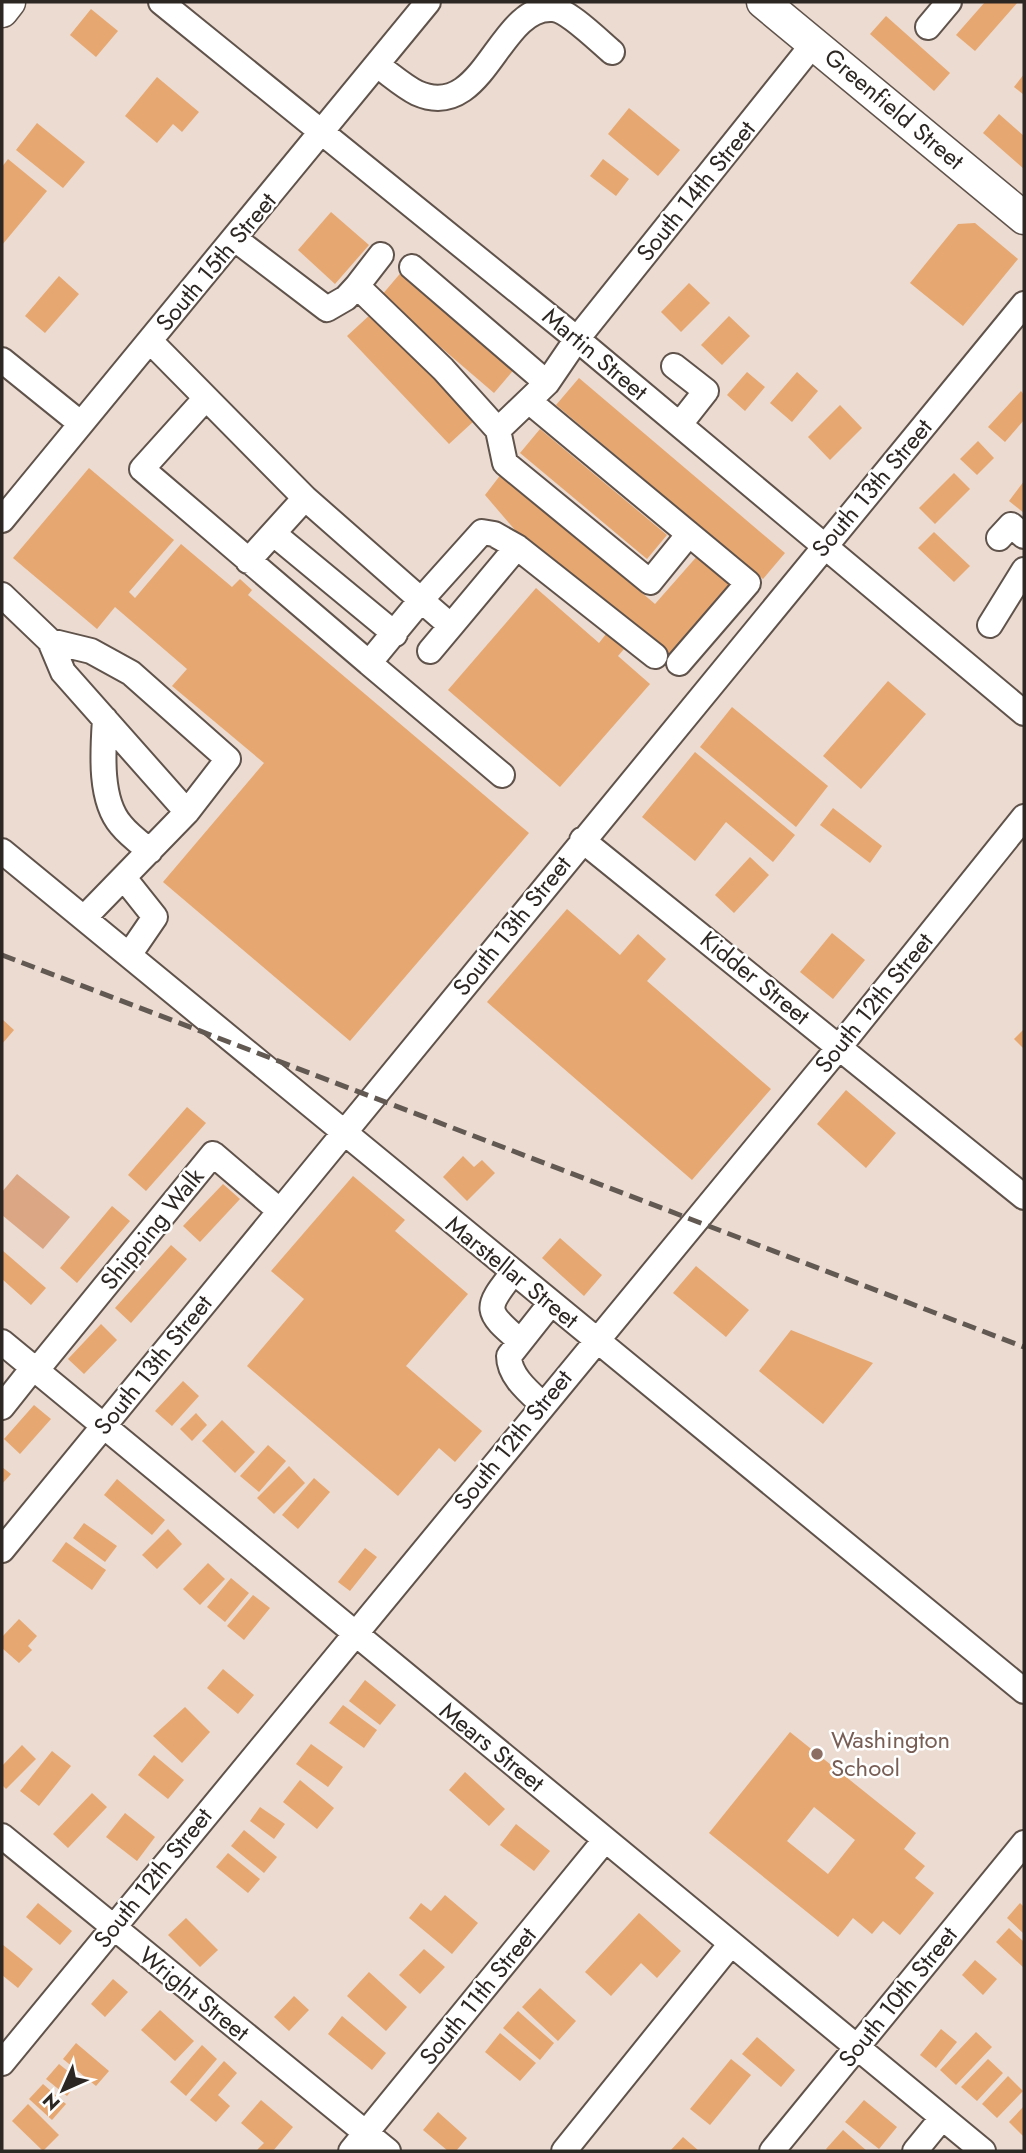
<svg xmlns="http://www.w3.org/2000/svg" width="1026" height="2153" font-family="Jost,sans-serif">
<rect width="100%" height="100%" fill="#ebdbd1"/>
<path fill="#dba684" d="M17,1174L70,1217L43,1249L2,1215V1192Z"/>
<path fill="#e7a770" fill-rule="evenodd" d="M985,2H1018L975,51L956,35Z
M91,9L118,31L96,57L70,35Z
M886,16L950,73L934,91L870,34Z
M1024,74V95L1014,87Z
M157,77L199,112L182,132L173,124L157,143L125,116Z
M629,108L680,150L658,176L608,134Z
M999,114L1024,136V169L983,133Z
M37,123L85,162L63,188L16,150Z
M8,159L47,191L2,245V167Z
M603,159L629,179L616,196L590,176Z
M331,212L369,245L335,284L298,250Z
M975,223L1018,259L963,326L910,283L958,224Z
M404,269L517,366L494,393L381,296Z
M59,276L79,294L45,333L25,316Z
M689,283L710,303L681,332L661,312Z
M372,313L474,421L449,444L347,336Z
M729,316L750,336L722,365L701,345Z
M747,372L765,387L745,411L727,395Z
M797,372L818,391L792,422L770,403Z
M579,378L785,553L763,579L556,405Z
M1021,391L1024,395V420L1005,442L988,427Z
M840,405L862,428L830,460L808,437Z
M540,429L667,535L647,559L520,453Z
M978,441L994,458L977,475L960,459Z
M89,468L174,540L129,592L135,598L181,544L232,587L240,579L252,590L248,595L529,833L350,1041L163,882L264,763L172,686L187,669L115,607L97,629L13,558Z
M502,473L655,604L699,554L735,586L667,663L527,544L485,495Z
M954,473L970,489L935,524L919,508Z
M1024,481V513L1009,501Z
M934,532L970,566L954,582L918,548Z
M536,588L599,643L606,634L624,649L618,656L650,684L560,787L448,690Z
M888,681L926,714L861,789L823,756Z
M732,707L828,786L796,827L700,747Z
M695,752L795,835L773,862L726,822L695,861L642,817Z
M833,808L882,846L870,863L820,825Z
M750,857L769,875L734,913L715,895Z
M567,909L620,955L638,934L666,959L647,981L771,1089L692,1180L487,1002Z
M832,933L865,960L833,999L800,972Z
M2,1019L14,1030L2,1044Z
M1024,1029V1049L1014,1039Z
M846,1090L896,1133L866,1168L817,1124Z
M187,1107L206,1123L146,1191L128,1175Z
M463,1156L474,1167L482,1160L495,1173L467,1201L443,1177Z
M353,1176L405,1220L395,1231L468,1294L406,1366L482,1431L455,1462L439,1448L398,1496L247,1366L304,1299L271,1271Z
M223,1184L240,1199L200,1242L183,1226Z
M112,1206L130,1221L77,1283L60,1268Z
M560,1238L602,1275L584,1296L542,1258Z
M171,1245L187,1259L131,1323L115,1308Z
M2,1250L46,1288L31,1305L2,1279Z
M696,1266L749,1310L726,1337L673,1293Z
M101,1324L117,1340L84,1374L68,1359Z
M791,1330L873,1363L823,1424L759,1371Z
M183,1381L199,1396L172,1426L155,1411Z
M34,1405L51,1419L20,1454L4,1439Z
M196,1413L207,1425L192,1441L180,1429Z
M222,1420L255,1452L235,1473L202,1441Z
M268,1445L286,1461L259,1492L240,1476Z
M289,1466L305,1483L274,1514L257,1498Z
M2,1467L11,1474L2,1484Z
M314,1478L330,1492L298,1529L282,1515Z
M117,1479L165,1520L152,1535L104,1495Z
M84,1523L117,1546L105,1562L73,1538Z
M168,1529L182,1544L157,1569L142,1555Z
M66,1542L106,1570L92,1590L52,1561Z
M365,1548L377,1557L350,1591L338,1582Z
M208,1563L225,1579L200,1605L183,1589Z
M231,1578L249,1593L225,1622L207,1607Z
M253,1595L270,1608L244,1640L227,1626Z
M19,1619L37,1636L28,1646L32,1650L19,1663L2,1648V1637Z
M223,1669L254,1695L238,1714L207,1688Z
M365,1680L396,1705L380,1725L349,1701Z
M343,1705L377,1730L364,1748L329,1723Z
M185,1707L210,1732L182,1763L153,1736Z
M790,1732L916,1833L904,1849L925,1866L915,1878L934,1893L900,1935L883,1921L872,1934L853,1918L838,1937L709,1833ZM814,1807L855,1840L828,1874L787,1841Z
M311,1744L343,1767L328,1787L296,1764Z
M22,1745L36,1759L6,1789L2,1785V1766Z
M52,1751L71,1766L39,1806L20,1791Z
M154,1755L184,1780L168,1799L138,1775Z
M465,1772L505,1809L489,1826L449,1790Z
M300,1780L334,1808L317,1829L283,1802Z
M92,1793L107,1807L68,1848L53,1834Z
M260,1807L285,1824L274,1839L250,1821Z
M125,1813L155,1837L137,1861L106,1837Z
M516,1824L550,1851L534,1871L500,1845Z
M244,1830L277,1857L264,1873L231,1846Z
M228,1853L260,1879L248,1893L216,1867Z
M445,1895L478,1923L452,1954L409,1918L421,1903L431,1911Z
M38,1903L72,1931L60,1945L26,1917Z
M1020,1903L1024,1907V1934L1007,1918Z
M639,1913L681,1951L657,1978L641,1963L611,1996L585,1972Z
M186,1918L218,1950L200,1967L168,1935Z
M1009,1928L1024,1942V1968L996,1942Z
M2,1944L33,1969L18,1988L2,1975Z
M424,1949L445,1967L420,1994L399,1975Z
M975,1960L997,1979L983,1995L962,1975Z
M369,1972L407,2007L386,2031L347,1996Z
M113,1979L128,1992L105,2017L91,2004Z
M540,1988L576,2021L558,2041L522,2007Z
M294,1996L309,2010L289,2031L274,2017Z
M160,2010L194,2041L175,2061L141,2030Z
M518,2011L554,2043L540,2060L503,2028Z
M342,2016L386,2053L372,2070L328,2034Z
M941,2029L957,2042L936,2068L920,2055Z
M976,2032L992,2047L956,2085L940,2070Z
M500,2033L536,2063L520,2081L485,2052Z
M757,2037L795,2070L781,2087L742,2054Z
M76,2043L109,2071L96,2086L63,2059Z
M202,2045L217,2059L186,2096L170,2082Z
M731,2059L751,2075L710,2125L690,2109Z
M988,2059L1003,2073L977,2101L961,2087Z
M224,2061L237,2073L218,2095L230,2106L216,2122L190,2100Z
M59,2064L79,2080L67,2096L46,2079Z
M1008,2076L1023,2091L997,2118L982,2104Z
M43,2084L66,2104L52,2120L29,2099Z
M261,2100L293,2127L273,2151H256L264,2143L241,2123Z
M864,2100L897,2127L879,2149L845,2122Z
M28,2104L59,2135L43,2151L12,2121Z
M1024,2106V2137L1009,2122Z
M438,2112L467,2138L456,2151H448L423,2130Z
M843,2130L867,2151H828L826,2149Z
M683,2137L699,2151H670Z"/>
<g fill="none" stroke-linecap="round" stroke-linejoin="round">
<defs>
<path id="minor" d="M161,2L577,339L1024,713
M928,27L949,2
M377,65C390,74 403,86 417,93C484,123 498,6 552,9C567,9 600,42 612,52
M235,239L327,309L346,298L357,286L443,369L498,430L547,383L577,339L814,43
M412,267L547,383
M357,286L381,255
M150,341L305,498L248,561
M2,360L80,423
M674,366L706,391L680,424
M205,399L142,469L369,663
M530,402L748,583L679,663
M498,430L505,463L650,582L689,534
M305,498L421,600L369,663L502,775
M2,520L428,2
M274,534L395,634
M999,538L1011,525L1024,536
M2,595L50,641L91,651L131,673L228,759L187,812L84,918
M990,625L1024,570
M451,626L517,547L655,656
M50,641L63,672L187,812
M430,651L451,626L421,600L482,532L494,534L517,547
M105,719C103,750 99,800 121,825C129,835 140,843 150,851
M582,840L1024,1197
M2,851L1024,1691
M124,878L155,917L129,955
M513,1273C484,1309 485,1311 520,1341
M2,1342L983,2151
M36,1371L213,1154L280,1211
M543,1405C529,1392 509,1376 509,1356L551,1303
M2,1407L33,1368
M2,1550L1024,304
M2,1836L388,2151
M2,2063L840,1046L1024,817
M351,2151L605,1840
M564,2151L730,1945
M772,2151L1024,1843
M915,2151L942,2118"/>
<path id="major" d="M763,2L1024,218
M2,11L9,2"/>
</defs>
<use href="#minor" stroke="#60534b" stroke-width="28"/>
<use href="#major" stroke="#60534b" stroke-width="35"/>
<use href="#minor" stroke="#fff" stroke-width="24"/>
<use href="#major" stroke="#fff" stroke-width="32"/>
<path stroke="#625953" stroke-width="5" stroke-dasharray="14 7" stroke-linecap="butt" d="M2,955L1024,1347"/>
</g>
<circle fill="#8d6e63" stroke="#fff" stroke-width="2.5" cx="817" cy="1754" r="7"/>
<g text-anchor="middle" stroke-width="5" stroke-linejoin="round" paint-order="stroke">
<g font-size="24" fill="#2d2723" stroke="#fff">
<text transform="translate(894 109) rotate(40)" y="8">Greenfield Street</text>
<text transform="translate(696 191) rotate(-51)" y="8">South 14th Street</text>
<text transform="translate(216 262) rotate(-50)" y="8">South 15th Street</text>
<text transform="translate(595 354) rotate(40)" y="8">Martin Street</text>
<text transform="translate(872 488) rotate(-50)" y="8">South 13th Street</text>
<text transform="translate(512 926) rotate(-51)" y="8">South 13th Street</text>
<text transform="translate(755 978) rotate(39)" y="8">Kidder Street</text>
<text transform="translate(874 1003) rotate(-51)" y="8">South 12th Street</text>
<text transform="translate(152 1229) rotate(-51)" y="8">Shipping Walk</text>
<text transform="translate(512 1272) rotate(39)" y="8">Marstellar Street</text>
<text transform="translate(153 1365) rotate(-51)" y="8">South 13th Street</text>
<text transform="translate(513 1440) rotate(-51)" y="8">South 12th Street</text>
<text transform="translate(492 1747) rotate(39)" y="8">Mears Street</text>
<text transform="translate(153 1878) rotate(-51)" y="8">South 12th Street</text>
<text transform="translate(194 1994) rotate(39)" y="8">Wright Street</text>
<text transform="translate(478 1996) rotate(-51)" y="8">South 11th Street</text>
<text transform="translate(898 1997) rotate(-51)" y="8">South 10th Street</text>
</g>
<g font-size="24" fill="#785e54" stroke="#fff" text-anchor="start">
<text x="831" y="1748">Washington<tspan x="831" dy="28">School</tspan></text>
</g>
</g>
<rect width="1026" height="2153" fill="none" stroke="#2d2723" stroke-width="7"/>
<g transform="translate(63 2090) rotate(225)" stroke="#ffffff" stroke-width="5" paint-order="stroke">
<path d="M0-5L12 26L0 18L-12 26Z" fill="#2d2723"/>
<text y="-10" font-size="19" font-weight="bold" text-anchor="middle" fill="#2d2723">N</text>
</g>
</svg>
